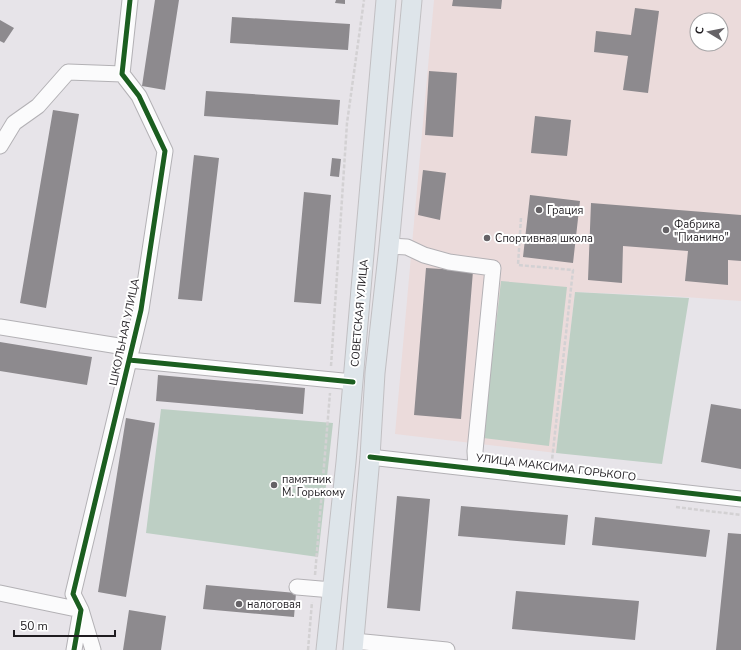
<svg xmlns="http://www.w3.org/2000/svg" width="741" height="650" font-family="'Nunito Sans',sans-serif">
<rect width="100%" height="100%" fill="#e7e4e9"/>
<path fill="#ebdbdb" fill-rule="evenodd" d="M434,0H741V301L670,296L575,292L556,453L395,434ZM697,20H721V44H697Z"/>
<path fill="#bdcfc4" d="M501,281L567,287L549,446L483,438Z
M575,292L689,298L662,464L556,453Z
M161,409L333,423L318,557L146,533Z"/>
<path fill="#8d8a8e" d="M155,0H179L165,90L142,86Z
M336,0H345V4L335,3Z
M453,0H502L501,9L452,6Z
M635,8L659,11L648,93L623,90L628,56L594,52L596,31L631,35Z
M232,17L350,24L348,50L230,43Z
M0,20L14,28L4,43L0,41Z
M429,71L457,73L453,137L425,135Z
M206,91L340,100L338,125L204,116Z
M53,110L79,114L46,308L20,303Z
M535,116L571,120L567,156L531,153Z
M194,155L219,158L202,301L178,299Z
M332,158L341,159L339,177L330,176Z
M423,170L446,173L440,220L418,215Z
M304,192L331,195L321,304L294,302Z
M530,195L580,201L573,263L523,257Z
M591,203L741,215V261L728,260V285L685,281L688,251L623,246L622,283L588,280Z
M426,268L473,271L461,419L414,415Z
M0,342L92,357L87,385L0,371Z
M158,375L305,388L303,414L156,401Z
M711,404L741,409V469L701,462Z
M126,418L155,423L126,597L98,592Z
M397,496L430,499L420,611L387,608Z
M461,506L568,515L565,545L458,536Z
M595,517L710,530L706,557L592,545Z
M728,533L741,534V650H716Z
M206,585L296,593L294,617L203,609Z
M516,591L639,601L635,640L512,629Z
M129,610L166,616L161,650H123Z"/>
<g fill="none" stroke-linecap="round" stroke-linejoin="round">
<defs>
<path id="minor" d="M0,146L14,123L38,106L68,72L122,74
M389,246L407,247L424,255L449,262L493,268L475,451L476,468
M0,327L131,348
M129,360L353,382
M370,457L741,499
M297,587L332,590
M0,593L81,610L93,650
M354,641L447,650
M74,650L81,610L73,594L141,310L165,151L139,96L122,74L130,0"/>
<path id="major" d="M326,650L346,462L386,0
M353,650L370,457L375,373L389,246L412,0"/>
</defs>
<use href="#minor" stroke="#b3b1b5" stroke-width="17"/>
<use href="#major" stroke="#c1bfc2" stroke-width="21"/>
<path stroke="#d3d1d3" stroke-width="2.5" stroke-dasharray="4 2" stroke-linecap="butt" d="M521,218L518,265L573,270L552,460
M331,366L347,123L364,0
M280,486L322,490
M676,507L741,515
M315,575L330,393
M308,650L312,602"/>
<use href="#minor" stroke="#fbfbfc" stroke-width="15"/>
<use href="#major" stroke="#dee5ea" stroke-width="19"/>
<defs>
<path id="cycleway" d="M129,360L353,382
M370,457L741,499
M74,650L81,610L73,594L141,310L165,151L139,96L122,74L130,0"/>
</defs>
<use href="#cycleway" stroke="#fff" stroke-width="8"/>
<use href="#cycleway" stroke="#1b5e20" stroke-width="5"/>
</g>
<g fill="#656266" stroke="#fff" stroke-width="1.5">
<circle cx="539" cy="210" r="4"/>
<circle cx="666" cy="230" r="4"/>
<circle cx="487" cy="238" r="4"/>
<circle cx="274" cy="485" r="4"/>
<circle cx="239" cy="604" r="4"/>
</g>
<g text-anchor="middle" stroke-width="4" stroke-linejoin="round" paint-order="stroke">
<g font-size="11" fill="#1f1c20" stroke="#fff" text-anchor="start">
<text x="547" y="214">Грация</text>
<text x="674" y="228">Фабрика<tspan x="674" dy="13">"Пианино"</tspan></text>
<text x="495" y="242">Спортивная школа</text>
<text x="282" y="483">памятник<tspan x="282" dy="13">М. Горькому</tspan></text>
<text x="247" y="608">налоговая</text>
</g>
<g font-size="11" fill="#1f1c20" stroke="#fff">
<text transform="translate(359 313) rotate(-85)" y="4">СОВЕТСКАЯ УЛИЦА</text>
<text transform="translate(124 332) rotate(-78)" y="4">ШКОЛЬНАЯ УЛИЦА</text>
<text transform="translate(556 467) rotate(7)" y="4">УЛИЦА МАКСИМА ГОРЬКОГО</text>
</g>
</g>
<g transform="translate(709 32) rotate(280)"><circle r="19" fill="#ffffff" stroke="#a5a4a6"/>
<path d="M0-3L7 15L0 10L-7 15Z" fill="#656266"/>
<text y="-6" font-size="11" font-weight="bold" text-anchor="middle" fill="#1f1c20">С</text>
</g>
<path d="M14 630v6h101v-6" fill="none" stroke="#1f1c20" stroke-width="2"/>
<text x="20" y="630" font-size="12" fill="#1f1c20" stroke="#ffffff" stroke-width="3" paint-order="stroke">50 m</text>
</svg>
